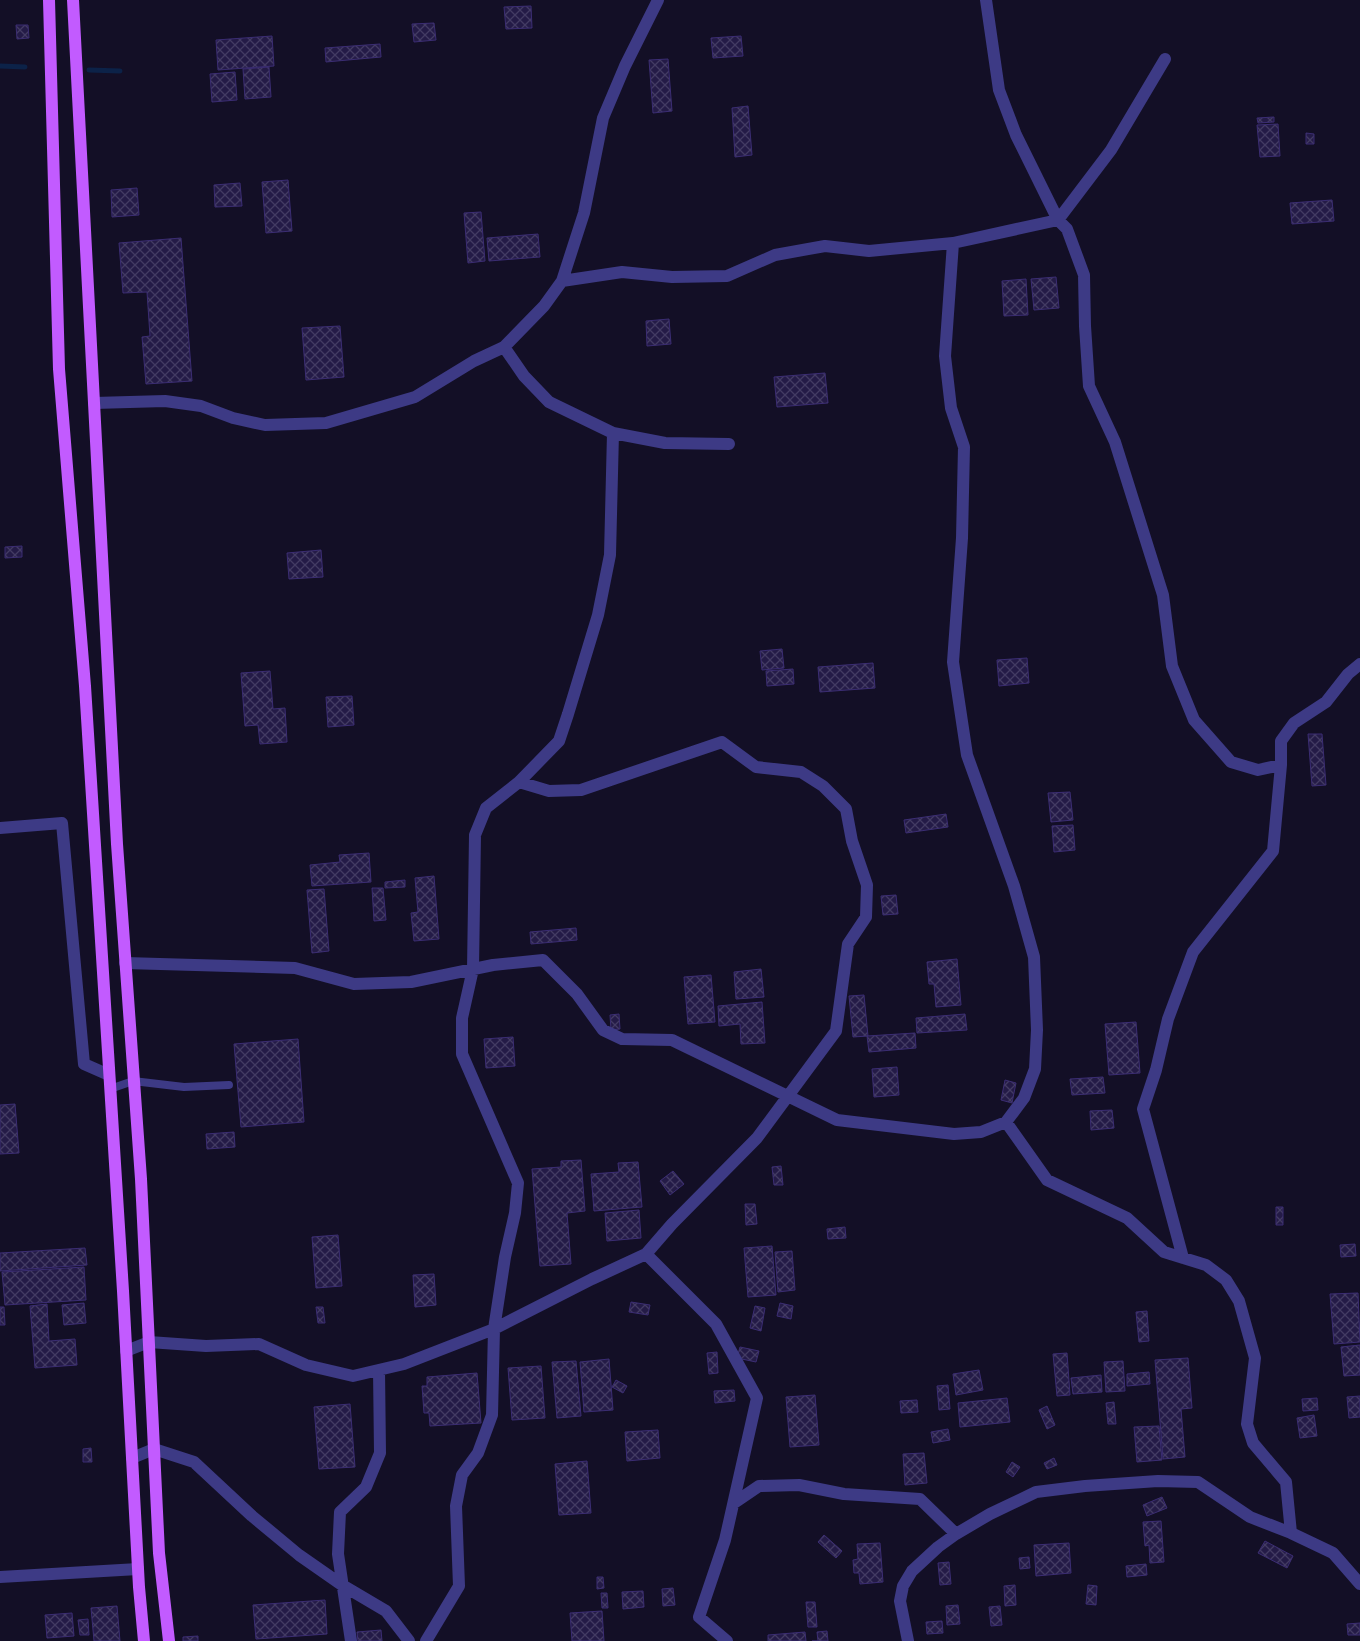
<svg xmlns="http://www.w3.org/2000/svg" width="1360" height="1641" font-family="'Nunito Sans',sans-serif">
<defs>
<pattern id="building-cross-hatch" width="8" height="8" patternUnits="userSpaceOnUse" patternTransform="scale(1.25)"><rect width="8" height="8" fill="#241b47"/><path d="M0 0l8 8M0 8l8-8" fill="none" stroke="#433b63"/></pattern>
</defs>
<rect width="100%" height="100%" fill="#130f26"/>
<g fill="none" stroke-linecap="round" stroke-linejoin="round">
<path stroke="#0c2248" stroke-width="5" d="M0,66L25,67
M89,70L120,71"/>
</g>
<path fill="url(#building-cross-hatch)" stroke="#3b2d73" d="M531,6L532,28L506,29L504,7Z
M434,23L436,40L414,42L412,24Z
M16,25H28L29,38L17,39Z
M272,36L274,66L218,70L216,40Z
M741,36L743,56L713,58L711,38Z
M380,44L381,57L326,62L325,48Z
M668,59L672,111L653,113L649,60Z
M269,67L271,97L245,99L243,69Z
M235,72L237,100L212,102L210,74Z
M748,106L752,155L735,157L732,108Z
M1274,117V122L1258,123L1257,118Z
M1278,124L1280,156L1260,157L1257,125Z
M1306,133L1314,134V144H1306Z
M288,180L292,231L266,233L262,182Z
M240,183L242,206L215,207L214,185Z
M137,188L139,215L112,217L111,190Z
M1332,200L1334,221L1292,224L1290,203Z
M481,212L485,261L468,263L464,213Z
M538,234L540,257L489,261L487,238Z
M181,238L192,381L146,384L142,337L150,336L147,292L123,293L119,243Z
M1056,277L1059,308L1034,310L1031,279Z
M1026,279L1028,315L1004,316L1002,281Z
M669,319L671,344L647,346L646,321Z
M340,326L344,377L306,380L302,328Z
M825,373L828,403L777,407L774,377Z
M22,546V557L5,558V547Z
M321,550L323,577L289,579L287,553Z
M782,649L784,668L762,670L760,651Z
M1027,658L1029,683L999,686L997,660Z
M873,663L875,688L820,692L818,667Z
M793,669L794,684L767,686L766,671Z
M270,671L273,709L285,708L287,742L260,744L258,725L245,726L241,673Z
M352,696L354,725L328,727L326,697Z
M1308,734H1322L1326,785L1312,786Z
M1070,792L1073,820L1051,822L1048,793Z
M946,814L948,827L906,833L904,820Z
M1073,825L1075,850L1054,852L1052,826Z
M369,853L371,882L312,886L310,865L340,862L339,855Z
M434,876L439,939L414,941L411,913L418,912L415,878Z
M405,880V887L385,888V882Z
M372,888H383L386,920L374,921Z
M324,889L329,951L312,953L307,890Z
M896,895L898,914L883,915L881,896Z
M576,928L577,940L531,944L530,932Z
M957,959L961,1005L936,1007L934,984H929L927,962Z
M761,969L764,997L736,999L734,972Z
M711,975L715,1022L688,1024L684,977Z
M864,995L868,1036L853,1037L849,996Z
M762,1002L765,1043L741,1044L740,1024L719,1026L718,1006Z
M619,1014L620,1029L611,1030L610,1015Z
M965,1014L967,1030L917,1033L916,1018Z
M1136,1022L1140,1073L1109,1075L1105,1024Z
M915,1033L916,1048L869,1052L867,1036Z
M513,1037L515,1066L486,1068L484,1039Z
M298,1039L304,1122L241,1127L234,1044Z
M897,1067L899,1095L874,1097L872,1069Z
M1103,1077L1105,1093L1072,1095L1070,1079Z
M1005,1080L1016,1083L1012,1103L1001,1100Z
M15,1104L19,1153L0,1154V1105Z
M1112,1110L1114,1128L1091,1130L1090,1111Z
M234,1132L235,1147L207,1149L206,1134Z
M581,1160L585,1211L567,1213L571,1264L540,1266L532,1169L561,1167V1161Z
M638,1162L642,1207L594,1211L591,1174L619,1172L618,1163Z
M781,1166L783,1185H774L772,1167Z
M673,1171L684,1184L670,1195L660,1181Z
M745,1204H755L757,1224L746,1225Z
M1276,1207H1283V1225H1276Z
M639,1210L641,1238L607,1241L605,1213Z
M845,1227L846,1238L828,1239L827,1229Z
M338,1235L342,1286L316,1288L312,1237Z
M1355,1244L1356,1256L1341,1257L1340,1245Z
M772,1246L776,1295L748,1297L744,1248Z
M85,1248L87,1265L0,1271V1253Z
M792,1251L795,1290L778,1292L775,1252Z
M84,1267L86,1300L5,1305L2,1272Z
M434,1274L436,1305L415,1307L413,1275Z
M1358,1293L1360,1342L1334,1344L1330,1294Z
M631,1302L650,1305L648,1315L629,1312Z
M84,1303L86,1323L64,1325L62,1305Z
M780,1303L793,1306L791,1319L777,1316Z
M47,1304L49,1341L75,1339L77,1365L35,1368L30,1306Z
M755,1306L765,1308L761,1331L750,1328Z
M0,1307H4L5,1325H0Z
M316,1307H323L325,1323H318Z
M1147,1311L1149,1341L1139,1342L1136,1312Z
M1360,1345V1375L1344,1376L1341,1347Z
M740,1347L759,1351L756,1362L737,1358Z
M717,1352L718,1373L709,1374L707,1353Z
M1067,1353L1070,1395L1057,1396L1053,1354Z
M1188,1358L1192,1408L1181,1409L1185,1457L1163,1459L1155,1360Z
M609,1359L613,1410L584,1412L580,1362Z
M576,1361L581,1416L557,1418L552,1362Z
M1123,1361L1125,1391L1106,1392L1104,1362Z
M541,1366L545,1418L512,1420L508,1368Z
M979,1370L983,1390L956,1395L953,1374Z
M1149,1372L1150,1384L1127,1386V1374Z
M477,1373L481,1423L430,1426L429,1413H424L422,1386H427V1377Z
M1101,1375L1102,1392L1073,1394L1071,1378Z
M616,1380L627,1386L623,1393L612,1387Z
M948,1385L950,1409L939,1410L937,1386Z
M734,1390L735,1401L715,1403L714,1391Z
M815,1395L819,1445L790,1447L786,1397Z
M1360,1396V1417L1349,1418L1347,1397Z
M1007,1398L1010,1422L960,1427L958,1403Z
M1317,1398L1318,1410L1303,1411L1302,1399Z
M917,1400L918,1412L901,1413L900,1401Z
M1114,1402L1116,1424H1108L1106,1403Z
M350,1404L355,1467L319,1469L314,1407Z
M1047,1406L1055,1425L1047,1429L1039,1410Z
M1314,1415L1317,1436L1300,1438L1297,1418Z
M1159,1426L1162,1460L1137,1462L1134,1427Z
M948,1429L950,1440L933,1443L931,1432Z
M658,1430L660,1458L627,1461L625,1432Z
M91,1448L92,1462H83V1449Z
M924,1453L927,1483L905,1485L903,1454Z
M1054,1458L1057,1465L1047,1469L1044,1463Z
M587,1461L591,1513L559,1515L555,1464Z
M1012,1462L1020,1467L1013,1477L1006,1472Z
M1162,1497L1167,1508L1147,1516L1143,1505Z
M1161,1521L1164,1562L1150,1563L1149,1545L1145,1546L1143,1522Z
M824,1535L842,1551L836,1558L818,1542Z
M1265,1541L1293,1556L1287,1568L1258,1553Z
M880,1543L883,1582L860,1584L859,1573H854L853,1560L858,1559L857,1544Z
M1069,1543L1071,1573L1036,1576L1034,1545Z
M1029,1557L1030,1568L1020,1569L1019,1558Z
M949,1562L951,1584L940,1585L938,1563Z
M1146,1564L1147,1575L1127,1577L1126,1566Z
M597,1577H603L604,1588L597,1589Z
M1015,1585L1016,1605L1005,1606L1004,1586Z
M1088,1585L1097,1586L1096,1605L1086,1604Z
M673,1588L675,1605L663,1606L662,1589Z
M643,1591L644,1607L623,1609L622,1592Z
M601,1593H607L608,1608H602Z
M325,1600L327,1634L256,1639L253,1605Z
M806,1602H815L817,1627H808Z
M958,1605L960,1624L947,1625L946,1606Z
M117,1606L120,1641H94L91,1608Z
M1000,1606L1002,1625L991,1626L989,1607Z
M602,1611L604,1641H572L570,1613Z
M72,1613L74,1636L47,1638L45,1615Z
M88,1619L89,1635H80L78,1620Z
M942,1621L943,1633L927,1634L926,1622Z
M1360,1623V1635H1348L1347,1624Z
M381,1630L382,1641H358L357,1632Z
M827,1631L828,1641H812H818L817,1632Z
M805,1632L806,1641H768V1635Z
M198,1636V1641H183V1637Z"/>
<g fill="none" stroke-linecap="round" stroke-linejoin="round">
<path stroke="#3d3a85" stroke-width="8" d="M110,1089L133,1081L184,1087L229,1085"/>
<path stroke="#3d3a85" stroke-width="12" d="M986,0L999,90L1016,135L1058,220L1067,229L1084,275L1085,326L1089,386L1115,442L1163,595L1172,666L1194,720L1231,762L1258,770L1281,765
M562,281L622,272L672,277L727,276L775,255L825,246L869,251L953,243L1058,220L1111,150L1165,59
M504,347L524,376L549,402L613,433L665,443L729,444
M94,403L165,401L201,406L233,418L265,425L326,423L415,397L474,361L504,347L544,306L562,281L584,213L603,118L625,66L658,0
M0,828L62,823L84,1064L109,1075
M125,963L295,968L354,984L411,982L493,965L543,960L577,994L603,1030L622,1039L672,1040L837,1120L954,1134L981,1132L1006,1122L1024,1098L1035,1069L1037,1030L1034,957L1014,886L967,755L953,662L962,538L964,447L951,408L945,356L953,243
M1006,1122L1047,1180L1127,1218L1164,1252L1206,1265L1226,1280L1239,1301L1255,1358L1247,1424L1253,1443L1286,1482L1291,1533
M646,1254L716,1324L757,1398L725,1540L699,1617L727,1641
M1183,1258L1143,1109L1156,1070L1168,1019L1193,952L1273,851L1281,765V741L1294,723L1326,702L1348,674L1360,664
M126,1351L149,1342L206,1346L259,1344L306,1365L353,1376L404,1364L494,1329L592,1279L646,1254L672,1224L757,1138L836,1031L848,944L866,917L867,885L852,841L846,809L823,786L801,772L756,767L722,742L581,790L549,791L519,782
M132,1458L154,1449L194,1462L252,1516L299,1555L342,1585L386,1611L409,1641
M734,1503L759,1486L799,1485L844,1494L920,1499L956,1534
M0,1577L138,1569
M351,1641L338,1554L340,1512L366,1487L380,1453L379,1370
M426,1641L459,1586L456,1506L462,1475L478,1453L492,1415L494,1329L505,1257L515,1213L518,1183L462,1054V1018L473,969L475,835L486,808L519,782L559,741L568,714L598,615L610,555L613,433
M908,1641L900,1601L903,1586L912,1571L938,1547L956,1534L990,1514L1036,1492L1085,1486L1158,1481L1198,1482L1250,1517L1291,1533L1333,1553L1360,1584"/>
<path stroke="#c25bff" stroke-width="12" d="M49,0L59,369L85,686L123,1291L139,1587L144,1641
M73,0L117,844L141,1179L159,1553L169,1641"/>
</g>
</svg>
